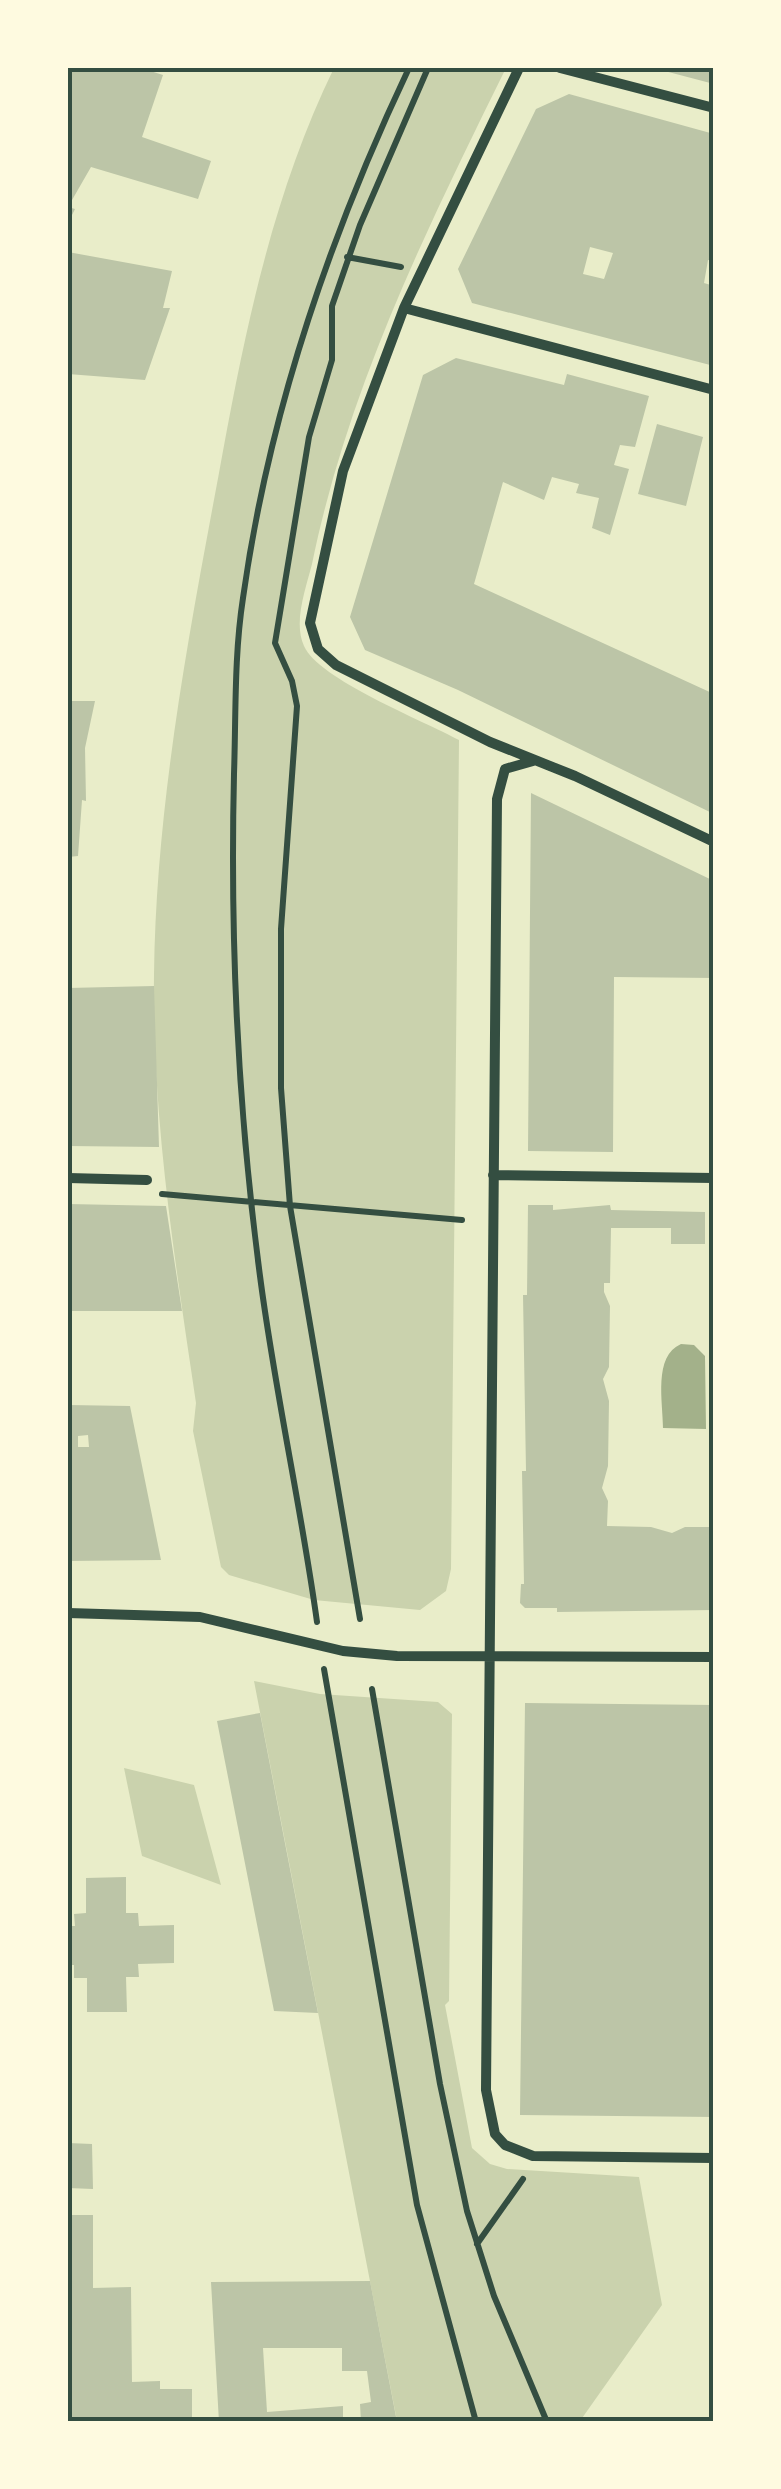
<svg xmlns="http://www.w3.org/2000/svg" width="781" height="2489" font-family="'Roboto Condensed',sans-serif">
<rect width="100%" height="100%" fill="#e9edc9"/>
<path fill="#cad2ad" d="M334,68H506C427,228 348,388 312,564C306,588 293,622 304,646C318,679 424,721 459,740L451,1569L446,1591L420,1610L314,1600L229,1575L221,1567L193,1431L196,1403C175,1261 152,1119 154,975C156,806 188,639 219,473C244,335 272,195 334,68Z
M254,1681L320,1694L438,1702L452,1714L449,2001L445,2005L472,2148L490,2164L507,2169L639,2177L662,2305L580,2421H397Z
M124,1768L194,1785L221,1885L142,1856Z"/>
<path fill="#a3b18a" d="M681,1344L694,1345L705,1356L706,1429L663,1428C663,1402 653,1356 681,1344Z"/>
<path fill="#bcc5a7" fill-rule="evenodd" d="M68,68H141L163,75L142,137L211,161L198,199L91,167L68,207L75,209L68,223Z
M657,68H714V84L657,69Z
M569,94L714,134V261L708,260L704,283L714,286V366L472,303L458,269L536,109ZM590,247L613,253L604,279L583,274Z
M68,252L172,271L163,308H170L145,380L68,374Z
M456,358L564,385L567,374L649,396L635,447L620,445L614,465L629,469L610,535L592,528L599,498L576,493L579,484L552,477L544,500L503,482L474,584L714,694V814L458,690L365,650L350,617L423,375Z
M657,424L703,437L686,506L638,494Z
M68,701H95L85,748L86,801L82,800L78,856L68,857Z
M531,793L714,881V978L614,977L613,1152L528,1151Z
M154,986L159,1147L68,1146V988Z
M68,1204L166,1206L182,1311H68Z
M528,1205H553V1210L610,1205L611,1210L705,1212V1244H671V1228H611L610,1283H604V1292L610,1306L609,1367L603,1379L609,1401L608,1466L602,1488L608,1501L607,1526L651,1527L672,1533L685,1527H714V1610L557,1612V1608H525L520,1603L521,1584H524L522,1471H526L523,1295H527Z
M68,1405L130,1406L161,1560L68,1561ZM88,1435L89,1447H78V1436Z
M525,1703L714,1705V2117L520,2115Z
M260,1713L284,1838L318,2013L274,2011L217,1721Z
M126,1877V1913H138L139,1926L174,1925V1963L138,1964L139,1977H126L127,2012H87V1978H74V1965H68V1926H75L74,1914L86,1913V1878Z
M68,2143L92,2144L93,2189L68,2188Z
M68,2215H93V2288L131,2287L132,2382L160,2381V2389H192V2422H68Z
M370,2281L397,2422H361L360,2404L371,2402L367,2371H342V2348H263L267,2412L343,2406V2422H219L211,2282Z"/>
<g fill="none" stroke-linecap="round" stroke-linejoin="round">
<path stroke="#344e41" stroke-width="6" d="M347,257L401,267
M162,1194L462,1220
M360,1619L290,1206L281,1088V929L297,706L292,681L275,643L309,437L332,360V306L360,225L428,68
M317,1622C301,1506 275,1392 260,1276C238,1110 230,941 234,774C236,716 234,656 243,598C269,412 329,237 409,68
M324,1669L417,2205L476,2422
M372,1689L440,2084L467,2211L494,2296L547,2422
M477,2244L523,2179"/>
<path stroke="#344e41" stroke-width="10" d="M519,68L404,308L343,471L310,623L318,649L336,665L490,742L575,776L714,842
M560,68L714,108
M404,308L714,390
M533,761L505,769L497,799L486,2090L495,2134L505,2145L533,2156L714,2158
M493,1175L714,1178
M68,1178L147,1180
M68,1613L200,1617L343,1651L397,1656L714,1657"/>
</g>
<rect width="781" height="2489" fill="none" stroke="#fefae0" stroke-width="140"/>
<rect x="70" y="70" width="641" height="2349" fill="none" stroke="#344e41" stroke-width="4"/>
</svg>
